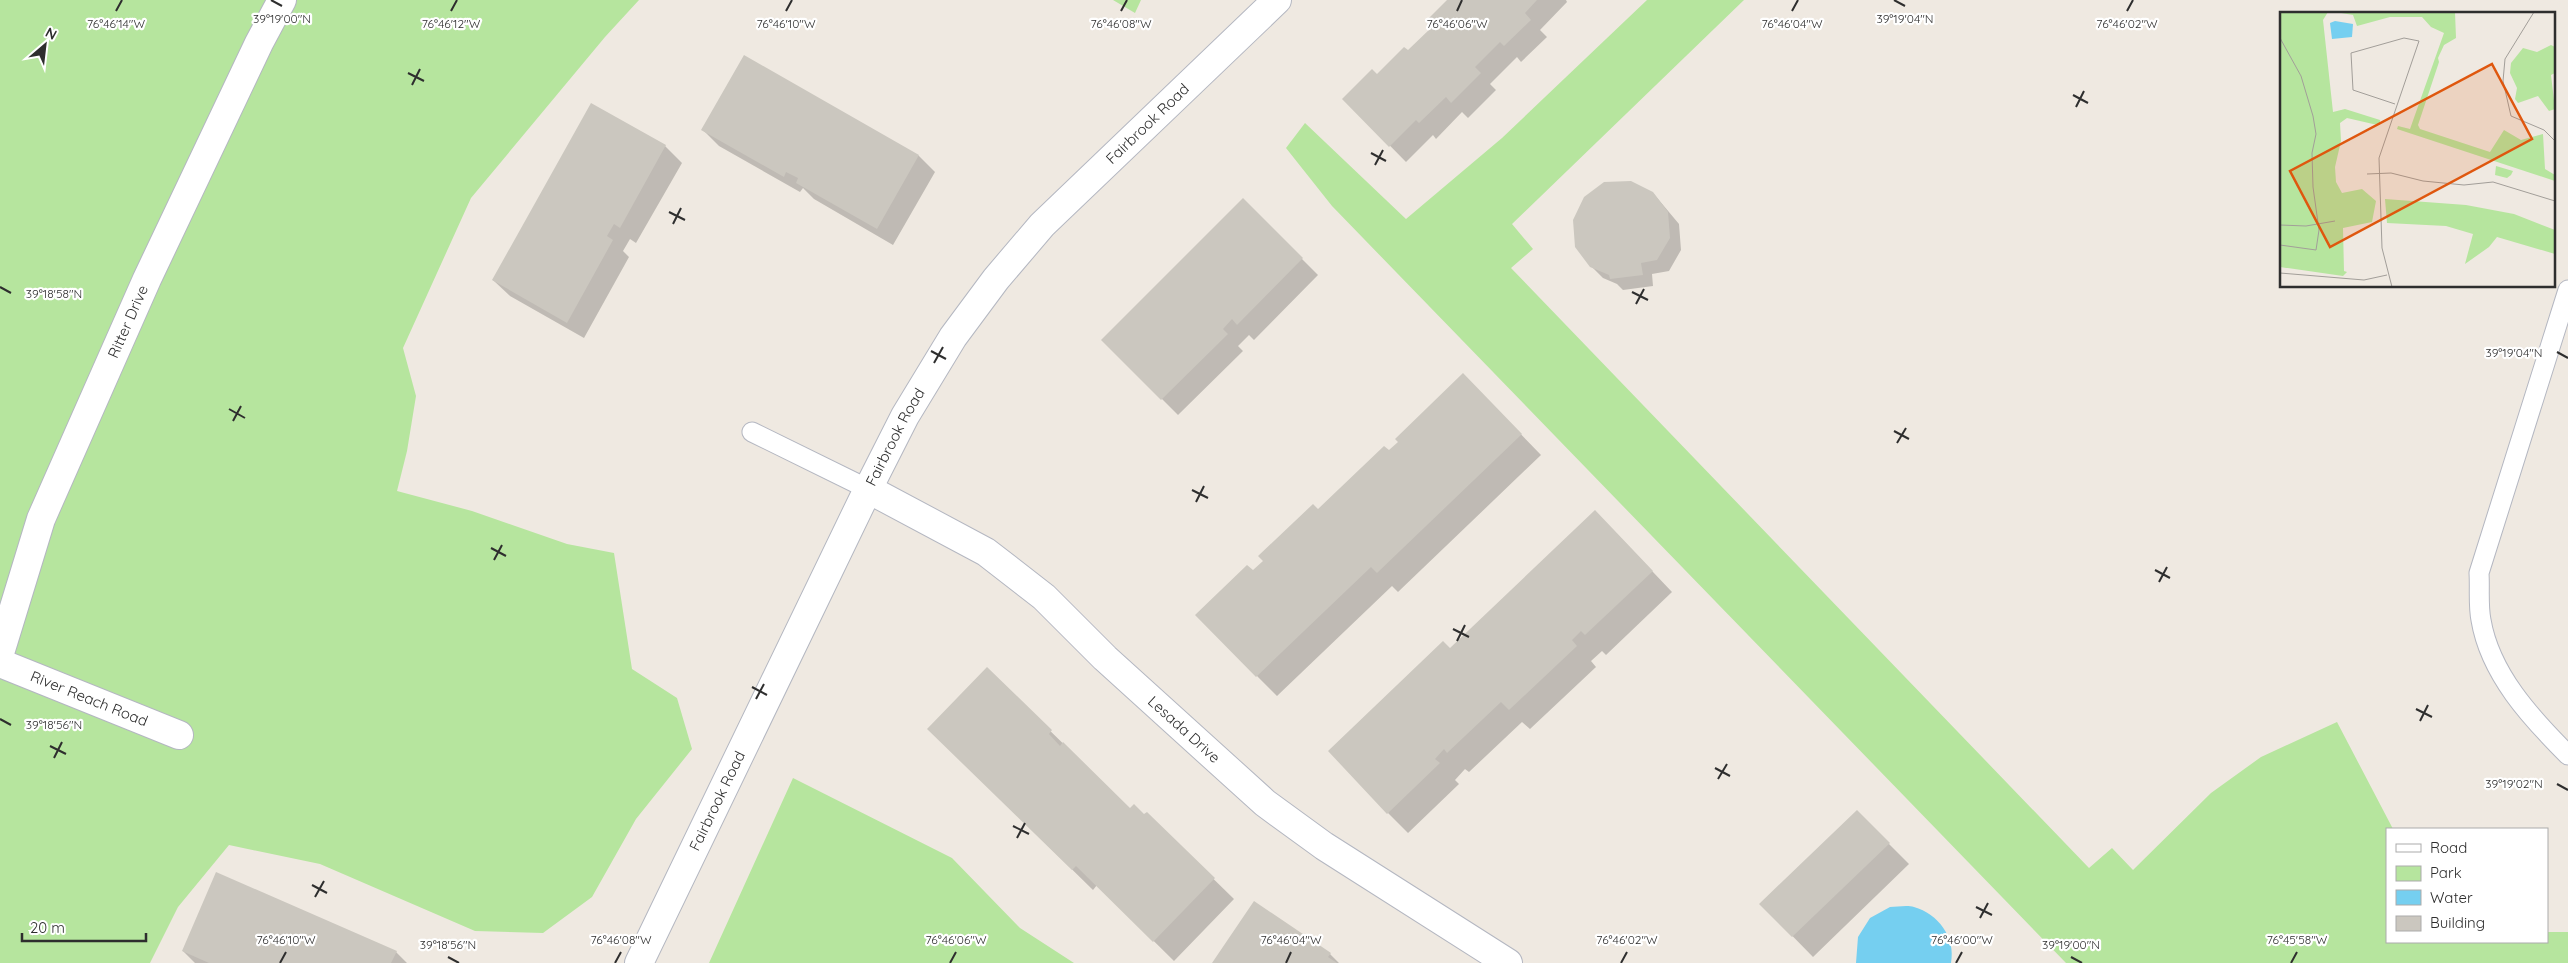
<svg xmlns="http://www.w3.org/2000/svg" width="2568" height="963" font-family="Quicksand,sans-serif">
<rect width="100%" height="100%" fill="#efe9e1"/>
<path fill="#b6e59e" d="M0,0H639L605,37L471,198L403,348L416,396L407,451L397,491L472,511L567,544L614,553L632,669L677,698L692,749L636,819L592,897L543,933L475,931L320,864L229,845L178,907L150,963H0Z
M1113,0H1141L1135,13Z
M1647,0H1744L1512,224L1533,249L1511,268L2089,868L2112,848L2133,870L2211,793L2261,757L2337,722L2393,829H2387V942H2547V932H2568V963H2066L1332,206L1286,148L1305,123L1406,219L1502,138Z
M793,778L952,858L1020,928L1074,963H709Z"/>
<path fill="#75cff0" d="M1890,907C1897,907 1907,905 1914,907C1938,914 1956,937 1951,963H1856L1858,937L1870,918Z"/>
<path fill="#0003" d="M1449,0H1566L1567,2L1540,30L1547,37L1521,62L1517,57L1490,84L1496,90L1468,118L1462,112L1436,139L1433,135L1406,162L1344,99L1408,52L1434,27Z
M745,57L919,156L935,172L893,245L814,199L803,188L800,192L719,146L703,130Z
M592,105L665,146L682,163L636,243L630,239L623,251L629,257L584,338L510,296L493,280Z
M1653,193L1679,224L1681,250L1669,271L1652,274L1653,286L1623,290L1617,284L1603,278L1591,266Z
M1243,200L1318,275L1254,340L1249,335L1238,346L1243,351L1178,415L1103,340Z
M1483,395L1541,455L1398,592L1392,586L1277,696L1257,676L1253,572L1318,511L1400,442Z
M1615,532L1672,592L1606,655L1602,651L1591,661L1596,667L1530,729L1522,722L1469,772L1465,769L1455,780L1459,784L1408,833L1388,813L1450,649Z
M987,669L1130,809L1144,816L1147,814L1234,899L1174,961L1097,885L1093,890L949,749Z
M1877,832L1909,864L1813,957L1761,904Z
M183,951L396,952L407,963H195Z
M1330,954L1339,963H1214Z"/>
<path fill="#cbc7bf" d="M1447,0H1537L1525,13L1531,20L1504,46L1500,42L1475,67L1481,73L1451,103L1446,97L1419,123L1416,120L1389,147L1342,99L1372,69L1377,74L1404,47L1408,50L1432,27L1426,21Z
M744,55L919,155L877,229L796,183L798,178L786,172L784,177L701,130Z
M591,103L666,145L620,228L614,224L607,236L613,240L567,323L492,280Z
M1631,181L1653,192L1668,212L1670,238L1657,260L1641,263L1643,275L1610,279L1609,275L1590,267L1575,247L1573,220L1584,197L1604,182Z
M1243,198L1303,258L1237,325L1232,319L1223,329L1228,334L1161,400L1101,340Z
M1463,373L1522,434L1377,573L1371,567L1256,677L1195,615L1247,565L1253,570L1263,561L1258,556L1313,504L1318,509L1384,446L1389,450L1398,442L1395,439Z
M1595,510L1653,571L1585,635L1581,631L1572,640L1577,646L1509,710L1501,702L1447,753L1444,749L1435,759L1440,763L1387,814L1328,751L1443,641L1450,648Z
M987,667L1052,730L1049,734L1060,746L1063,742L1130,808L1134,804L1144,814L1147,812L1215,878L1153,942L1076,866L1072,870L927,729Z
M1857,810L1890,843L1792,937L1759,904Z
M216,872L397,951L391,963H209L182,951Z
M1254,901L1331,953L1328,957L1337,963H1212Z"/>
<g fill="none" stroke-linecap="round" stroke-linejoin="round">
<defs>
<path id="service" d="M2568,290L2479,573C2480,588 2478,605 2481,620C2490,674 2531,718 2568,755
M752,432L868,489"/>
<g id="minor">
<path id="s1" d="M868,489L986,552L1044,597L1105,658L1265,803L1324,846L1508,963"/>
<path id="s2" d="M0,653L41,519L147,279L259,43L282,0"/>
<path id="s3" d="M0,663L179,735"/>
<path id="s4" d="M639,963L868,489L905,416L953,337L996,279L1042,225L1277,0"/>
</g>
</defs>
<use href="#service" stroke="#b4b7c1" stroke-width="21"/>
<use href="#minor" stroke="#b4b7c1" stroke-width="30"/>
<use href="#service" stroke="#fff" stroke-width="19"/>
<use href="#minor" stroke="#fff" stroke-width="28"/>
</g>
<path fill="none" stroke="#2e2e2e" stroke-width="2" d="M271,0L282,6M1894,0L1905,6M116,11L122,0M451,11L457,0M786,11L792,0M1121,11L1127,0M1457,11L1462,0M1792,11L1798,0M2127,11L2133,0M408,73L424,81M412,85L420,69M2073,95L2088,103M2076,107L2084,91M1371,153L1386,161M1375,165L1383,150M669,212L685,220M673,224L681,208M0,287L11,293M1632,292L1648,300M1636,304L1644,289M931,351L946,359M2557,352L2568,358M934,363L943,347M229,409L245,418M233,421L241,406M1894,431L1909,439M1897,443L1906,428M1192,490L1208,498M1196,502L1204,486M491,548L506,556M494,560L502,545M2155,570L2170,578M2159,582L2167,567M1453,629L1469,637M1457,641L1465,625M752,687L767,695M756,699L764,684M2416,709L2432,717M0,719L11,725M2420,721L2428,705M50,746L66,754M54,758L62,742M1715,768L1730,776M1718,779L1727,764M2557,784L2568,790M1013,826L1029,834M1017,838L1025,823M312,885L327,893M315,897L324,881M1976,907L1992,915M1980,918L1988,903M448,957L459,963M2071,957L2082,963M280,963L286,952M615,963L621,952M950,963L956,952M1286,963L1291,952M1621,963L1627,952M1956,963L1962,952M2291,963L2297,952"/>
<g text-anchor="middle" stroke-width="4.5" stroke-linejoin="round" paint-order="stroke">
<g font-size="15" fill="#2e2e2e" stroke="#fff">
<text dy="5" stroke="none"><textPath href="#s4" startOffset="990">Fairbrook Road</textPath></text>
<text dy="5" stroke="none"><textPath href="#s2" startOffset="356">Ritter Drive</textPath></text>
<text dy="5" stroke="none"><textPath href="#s4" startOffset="585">Fairbrook Road</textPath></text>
<text dy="5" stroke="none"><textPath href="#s3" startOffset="96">River Reach Road</textPath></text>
<text dy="5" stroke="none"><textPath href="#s1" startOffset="400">Lesada Drive</textPath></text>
<text dy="5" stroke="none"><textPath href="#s4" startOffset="180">Fairbrook Road</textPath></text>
</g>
</g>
<g transform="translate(2280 12)">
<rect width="275" height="275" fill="#efe9e1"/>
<path d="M0,0H48L43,8L53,100L65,97L100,108V113L93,112L67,106L60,111L61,129L55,155L56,170L62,181L82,177L96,189L92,210L63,216L64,259L67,260L63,264L0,255ZM55,0H175L176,26L164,33L158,46L159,50L138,113L140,117L210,140L224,118L241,128L263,122L265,157L275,163V169L117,117L118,114L130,117L164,21L151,15L142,5H110L77,14L73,3ZM271,33L275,35V61L271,63L275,97L269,99L258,84L238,91L235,87L237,76L230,61L231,51L243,36L257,40ZM216,154L233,159L231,163L227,166L215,163ZM105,187L186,193L234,202L275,218V242L217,225L209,235L185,252L193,222L166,214L107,211Z" fill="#b6e59e"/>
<path d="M55,9L73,12L72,25L52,27L50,11Z" fill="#75cff0"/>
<path fill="none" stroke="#a29e99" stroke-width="1" d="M254,0L225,47L223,69L231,104L264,118L275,129M0,26L21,64L33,104L36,122L32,141L33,175L39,218L36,238L0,233M87,162L111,161L143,169L184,173L213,170L275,189M0,213L26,214L55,209M0,261L84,268L107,263M112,275L102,236L99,146L139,29L124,26L71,41L73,78L115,92"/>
<path fill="#df570e" fill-opacity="0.15" stroke="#df570e" stroke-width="2.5" d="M212,52L252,127L50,235L10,159Z"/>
<rect width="275" height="275" fill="none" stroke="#2e2e2e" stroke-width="2.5"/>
</g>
<g font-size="12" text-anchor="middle" fill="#2e2e2e" stroke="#fff" stroke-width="4.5" stroke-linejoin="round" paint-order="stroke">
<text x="1905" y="23">39°19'04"N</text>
<text x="282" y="23">39°19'00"N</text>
<text x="116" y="28">76°46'14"W</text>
<text x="451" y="28">76°46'12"W</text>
<text x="786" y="28">76°46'10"W</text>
<text x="1121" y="28">76°46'08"W</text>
<text x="1457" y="28">76°46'06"W</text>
<text x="1792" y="28">76°46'04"W</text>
<text x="2127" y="28">76°46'02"W</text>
<text x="54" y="298">39°18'58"N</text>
<text x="2514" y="357">39°19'04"N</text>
<text x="54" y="729">39°18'56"N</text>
<text x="2514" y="788">39°19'02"N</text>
<text x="286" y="944">76°46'10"W</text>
<text x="621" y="944">76°46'08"W</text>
<text x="956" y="944">76°46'06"W</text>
<text x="1291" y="944">76°46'04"W</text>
<text x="1627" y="944">76°46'02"W</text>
<text x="1962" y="944">76°46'00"W</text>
<text x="2297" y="944">76°45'58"W</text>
<text x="448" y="949">39°18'56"N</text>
<text x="2071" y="949">39°19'00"N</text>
</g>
<rect x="2386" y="828" width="162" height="115" fill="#ffffff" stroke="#ababab"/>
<rect x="2396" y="844" width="25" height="8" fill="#ffffff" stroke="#ababab"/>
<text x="2430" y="853" font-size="15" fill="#2e2e2e">Road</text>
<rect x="2396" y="866" width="25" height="15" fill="#b6e59e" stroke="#ababab"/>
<text x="2430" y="878" font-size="15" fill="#2e2e2e">Park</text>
<rect x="2396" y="890" width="25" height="15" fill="#75cff0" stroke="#ababab"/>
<text x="2430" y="903" font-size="15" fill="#2e2e2e">Water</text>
<rect x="2396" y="916" width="25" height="15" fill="#cbc7bf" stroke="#ababab"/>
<text x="2430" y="928" font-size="15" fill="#2e2e2e">Building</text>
<g transform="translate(45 45) rotate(28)" stroke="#ffffff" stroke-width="4" paint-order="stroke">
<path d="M0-4L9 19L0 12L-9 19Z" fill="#2e2e2e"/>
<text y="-8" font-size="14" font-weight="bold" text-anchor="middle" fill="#2e2e2e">N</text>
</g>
<path d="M22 933v8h124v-8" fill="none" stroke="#2e2e2e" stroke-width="2.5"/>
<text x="30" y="933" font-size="15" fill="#2e2e2e" stroke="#ffffff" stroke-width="4" paint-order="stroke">20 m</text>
</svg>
